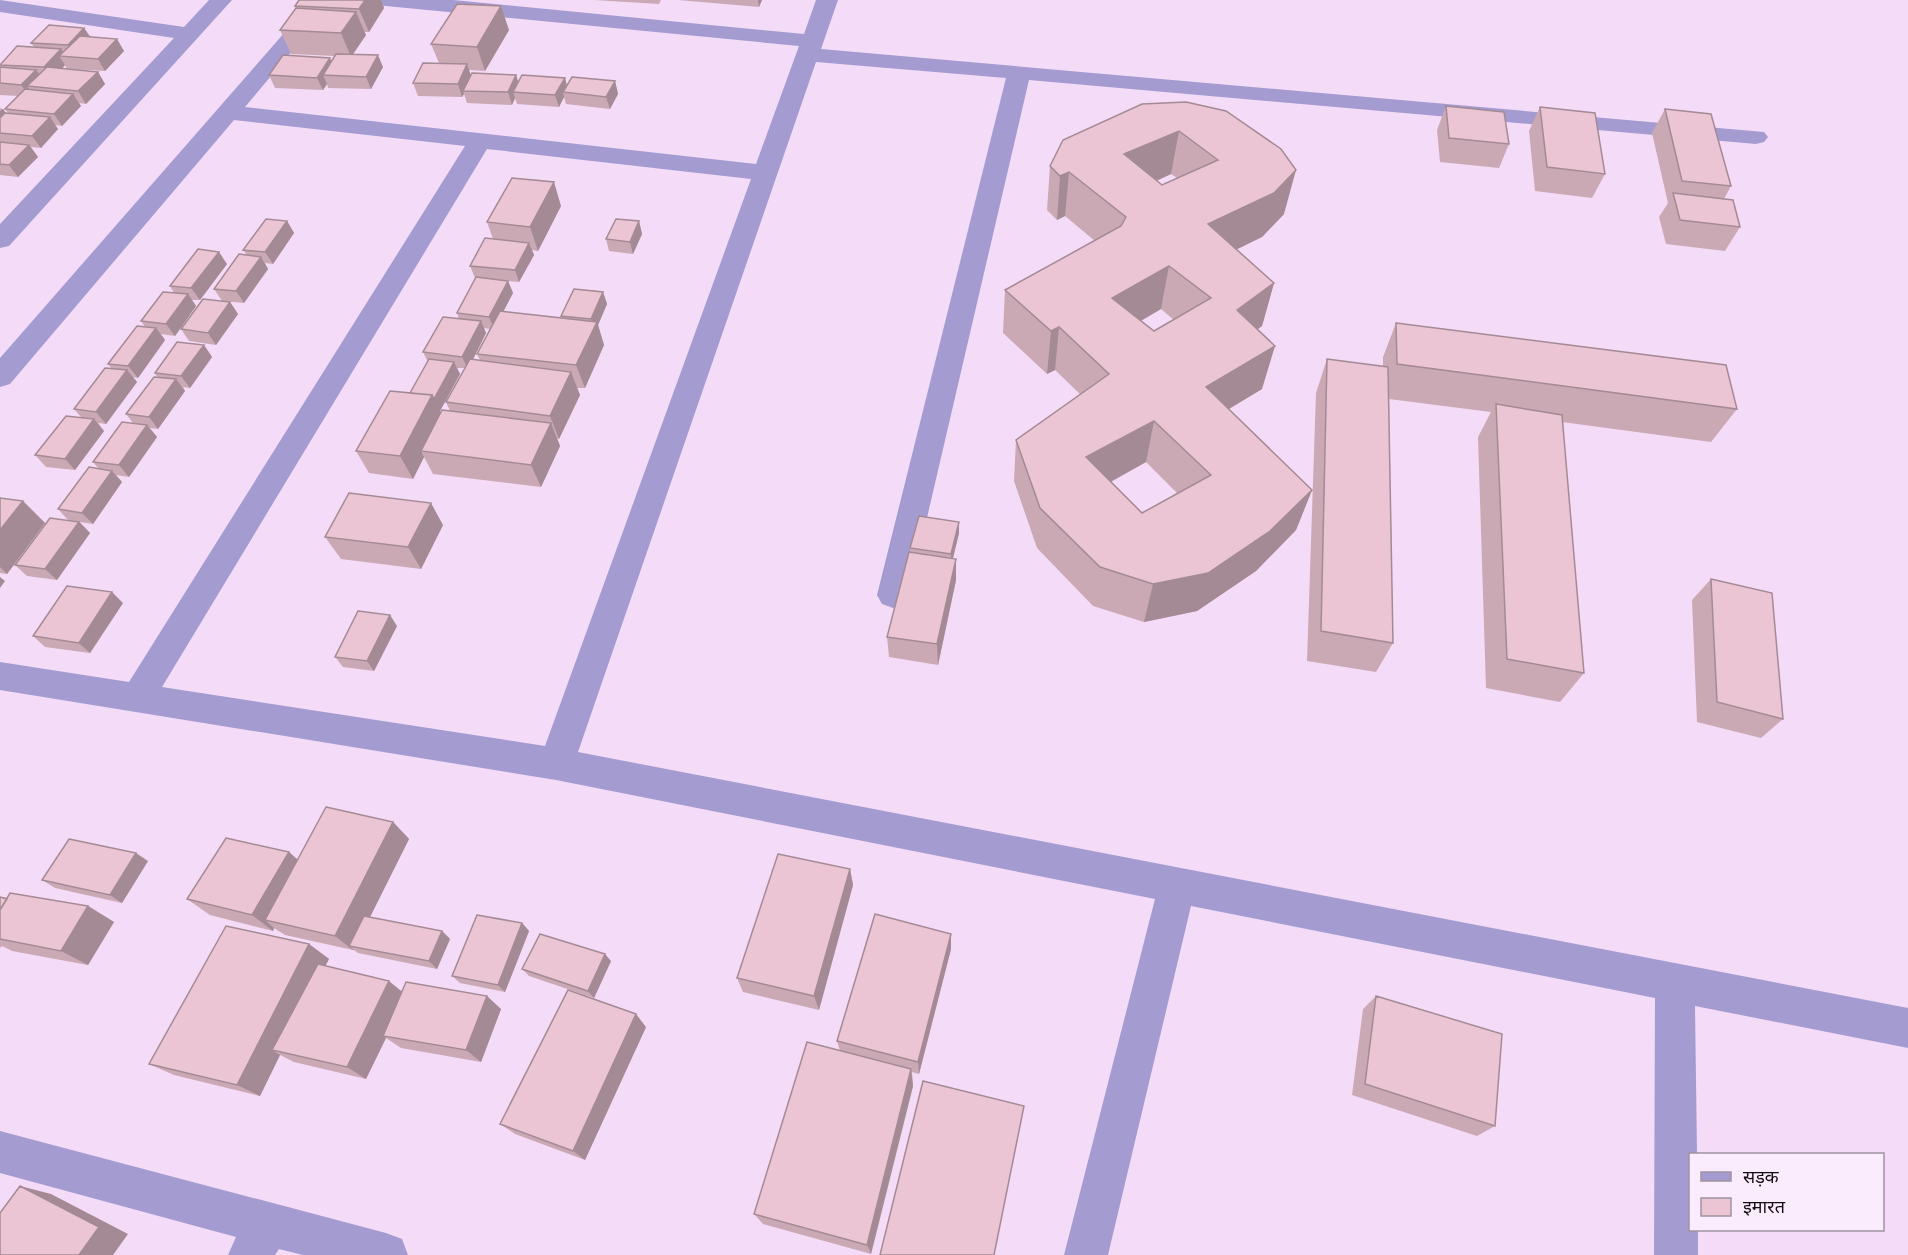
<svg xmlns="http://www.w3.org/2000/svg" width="1908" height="1255" font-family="Rubik,'Noto Sans Devanagari',sans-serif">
<rect width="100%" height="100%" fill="#f4dbf7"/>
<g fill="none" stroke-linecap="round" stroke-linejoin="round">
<path fill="#a49cd0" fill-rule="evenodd" d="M0,0L184,27L209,0H232L9,246L0,248V224L174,38L0,12Z
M313,0H335L245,107L756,164L799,46L386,6L378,5L375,0H453L804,34L816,0H838L821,49L1764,132L1768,137L1764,142L1756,144L1029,80L909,595L904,604L893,608L882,604L877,595L1006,78L816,62L578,752L1908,1008V1048L1695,1006L1697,1154H1690V1230H1698V1255H1654L1655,998L1191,906L1108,1255H1064L1155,899L556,780L0,690V662L129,682L465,146L234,120L10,384L0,387V358ZM487,149L751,179L545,746L162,687Z
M0,1131L386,1233L402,1239L408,1255H303L279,1249L275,1255H228L236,1237L0,1173Z"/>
</g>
<path fill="#caa9b5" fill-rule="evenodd" d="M299,0H381L384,8L369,32H364L366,35L353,54L383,67L371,89L328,88L327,84L323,90L275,88L269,75L331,61L334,56L291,54L280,30L296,8L295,6Z
M594,0H661L659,4Z
M678,0H762L759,7Z
M84,28L90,36L124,51L105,71L67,69L65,65L62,68L98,72L105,84L86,104L79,103L81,106L62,126L55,125L58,129L41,148L31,147L38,157L18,177L0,175V108L3,109L6,113H8L5,109L18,96L0,95V67L2,68L0,65L34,47L31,43Z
M509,30L485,71L469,70L471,75H516L518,82L565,78L567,86L615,81L618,94L610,109L566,104L564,97L559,107L517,104L515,98L512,105L467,103L464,94L462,97L418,96L413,83L439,63L431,44Z
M1186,102L1284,214L1262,237L1236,249L1274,283L1262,326L1257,329L1262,389L1228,409L1312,490L1296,530L1256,571L1197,611L1144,622L1093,606L1037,548L1014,481L1016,440L1080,394L1055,370L1047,374L1003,333L1005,290L1095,241L1065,216L1057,220L1047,210L1050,166ZM1171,174L1177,178L1162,185L1157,181ZM1161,309L1174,320L1154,331L1141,321ZM1146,462L1177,493L1142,513L1111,482Z
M1446,106L1509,144L1499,168L1440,162L1437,130Z
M1540,107L1605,174L1592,198L1535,191L1529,131Z
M1665,109L1731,186L1724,199L1740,227L1725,251L1666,244L1659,217L1668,203L1652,133Z
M561,206L538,251L532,250L534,255L519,282L508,281L513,293L503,312L562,318L561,316L603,292L607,304L598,325L604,345L585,388H577L580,395L559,439L557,438L560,446L541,487L433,474L424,457L413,479L369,473L356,451L410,393L428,362L423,352L459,319L457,313L476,278H475L470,266L493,239L487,222ZM484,328L490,329L477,354L480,360H473L486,333ZM457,368H465L446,402L450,411L441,413L440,411L460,374Z
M287,221L294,233L273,264L265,263L268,269L244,303L222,301L214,289L247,255L243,250Z
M639,221L642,234L633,254L609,251L606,239Z
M227,264L200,300H192L196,306L175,336L161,334L165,340L138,378L133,377L137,382L106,424L98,423L104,431L75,470L46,467L35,455L81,417L74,409L112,369L108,364L145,327L141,321L174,293L170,286Z
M230,302L238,314L216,345L189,341L181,329Z
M1396,323L1737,409L1711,442L1562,422L1584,673L1560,702L1486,688L1478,437L1491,412L1389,399L1393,643L1376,672L1307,661L1316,393L1327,359L1383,367V357Z
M204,345L212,357L190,388L183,387L185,391L158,429L150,428L157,437L129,477L116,475L122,482L93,524L80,522L90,533L57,580L27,576L15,565L68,520L58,509L99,469L93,462L133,423L126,414L157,377L155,373Z
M0,498L23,501L45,523L7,574L0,573Z
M443,525L421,569L341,559L325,537Z
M959,533L953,558L956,580L938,665L889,657L887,637L910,552V548Z
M1711,579L1783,719L1761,738L1697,722L1692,600Z
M123,603L90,653L45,647L33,636Z
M397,626L374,671L343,667L335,657Z
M393,822L409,839L370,917L442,931L450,939L437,969L358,953L354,950H353L285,935L274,928L273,931L210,915L187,899L289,852L298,860Z
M148,861L122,903L55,888L42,880Z
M850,869L853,885L819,1010L743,992L737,978Z
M0,897L88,906L114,922L88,965L12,951L2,946L0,948Z
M522,923L529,931L505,992L460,983L452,976Z
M951,934V949L919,1074L912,1072L913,1086L871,1254L763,1224L754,1214L840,1051L837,1041Z
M309,944L329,959L325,966L402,991L501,1009L481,1062L401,1048L386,1038L366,1079L294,1062L280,1055L260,1096L174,1075L149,1064Z
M611,961L594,998L529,976L522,969Z
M1376,996L1495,1126L1477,1136L1352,1095L1363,1009Z
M646,1027L585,1160L515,1134L500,1124Z"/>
<path fill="#a48a94" d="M365,0H381L384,8L369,32L359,9Z
M758,0H762L759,7Z
M501,6L509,30L485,71L477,47Z
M356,12L366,35L351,57L341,33Z
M84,28L92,40L76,57L68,45Z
M117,39L124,51L105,71L98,59Z
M61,49L67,57L59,56L65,65L52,80L44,67Z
M378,55L383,67L371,89L366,77Z
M330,58L335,70L323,75L327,84L323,90L317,78Z
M467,64L471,76L463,91L464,94L462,97L458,84Z
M36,70L45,82L27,86L33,94L30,97L21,85Z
M98,72L105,84L86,104L78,91Z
M516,75L520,87L513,92L515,98L512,105L508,92Z
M565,78L568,90L563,92L564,97L559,107L555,95Z
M615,81L618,94L610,109L606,97Z
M73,94L81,106L62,126L54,114Z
M3,109L11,121L0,133V111Z
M50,117L58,129L41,148L32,136Z
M1179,131L1171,174L1118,198L1124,154Z
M29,145L38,157L18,177L9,165Z
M1296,170L1284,214L1262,237L1199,268L1208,224Z
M1069,172L1065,216L1057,220L1060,176Z
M554,182L561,206L538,251L530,227Z
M287,221L294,233L273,264L265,252Z
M639,221L642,234L633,254L630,242Z
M529,243L534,255L519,282L515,270Z
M219,252L227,264L200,300L191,288Z
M261,257L268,269L244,303L236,291Z
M1169,266L1161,309L1106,341L1112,298Z
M508,281L513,293L494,329L489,317Z
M1274,283L1262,326L1227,353L1237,310Z
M603,292L607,304L598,325L604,345L585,388L576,365L594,328L591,319Z
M188,294L196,306L175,336L166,324Z
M230,302L238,314L216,345L208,333Z
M481,321L486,333L468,369L462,357Z
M1059,327L1055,370L1047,374L1051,331Z
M156,328L165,340L138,378L128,366Z
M204,345L212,357L190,388L181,376Z
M1275,346L1262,389L1196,429L1206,387Z
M454,362L460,374L440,411L444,418L421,451L424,457L413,479L400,456L432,395Z
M127,370L137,382L106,424L96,412Z
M571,372L580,395L559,439L550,416Z
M176,379L185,391L158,429L149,417Z
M94,419L104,431L75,470L65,459Z
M1154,421L1146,462L1081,498L1086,457Z
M551,423L560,446L541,487L531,465Z
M147,425L157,437L129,477L119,465Z
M112,471L122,482L93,524L82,513Z
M1312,490L1296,530L1256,571L1197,611L1144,622L1153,584Z
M23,501L45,523L7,574L0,567V530Z
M431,503L443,525L421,569L408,547Z
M79,522L90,533L57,580L45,569Z
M959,522V533L951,566V554Z
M956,559V580L938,665L937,644Z
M0,577L5,581L0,588Z
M112,592L123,603L90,653L79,643Z
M390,615L397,626L374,671L367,661Z
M393,822L409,839L355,947L349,946L354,950H353L335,936Z
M289,852L308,869L265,920L274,928L273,931L252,915Z
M136,853L148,861L122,903L110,895Z
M850,869L853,885L819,1010L814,996Z
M88,906L114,922L88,965L61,951Z
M522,923L529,931L505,992L498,985Z
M442,931L450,939L437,969L429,961Z
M951,934V949L919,1074L918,1062Z
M309,944L329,959L282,1052L272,1050L280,1055L260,1096L237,1085Z
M605,954L611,961L594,998L588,991Z
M389,981L406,995L383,1036L386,1038L366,1079L347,1067Z
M487,996L501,1009L481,1062L466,1050Z
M636,1014L646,1027L585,1160L573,1151Z
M911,1069L913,1086L871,1254L867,1245Z
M20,1186L51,1194L128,1234L113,1255H79Z"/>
<path fill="#ebc5d3" stroke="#a48a94" stroke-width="1.5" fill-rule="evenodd" d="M299,0H365L359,9L295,6Z
M457,4L501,6L477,47L431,44Z
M296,8L356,12L341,33L280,30Z
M49,25L84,28L68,45L31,43Z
M80,36L117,39L98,59L59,56Z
M17,46L61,49L44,67L0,65Z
M336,54L378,55L366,77L323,75Z
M283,55L330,58L317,78L269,75Z
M423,63L467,64L458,84L413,83Z
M0,67L36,70L21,85L0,83Z
M47,67L98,72L78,91L27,86Z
M472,73L516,75L508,92L463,91Z
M522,75L565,78L555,95L513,92Z
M572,77L615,81L606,97L563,92Z
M25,89L73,94L54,114L5,109Z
M1186,102L1226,111L1281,149L1296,170L1274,193L1208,224L1274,283L1237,310L1275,346L1206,387L1312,490L1270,531L1208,573L1153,584L1100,567L1040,508L1016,440L1109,374L1059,327L1051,331L1005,290L1121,226L1126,217L1069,172L1060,176L1050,166L1063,140L1142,104ZM1179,131L1218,160L1162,185L1124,154ZM1169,266L1211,298L1154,331L1112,298ZM1154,421L1211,475L1142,513L1086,457Z
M1446,106L1504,112L1509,144L1449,138Z
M1540,107L1595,113L1605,174L1547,167Z
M1665,109L1711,114L1731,186L1682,181Z
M5,113L50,117L32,136L0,133V118Z
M0,142L29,145L9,165L0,164Z
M512,178L554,182L530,227L487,222Z
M1673,193L1733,200L1740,227L1680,220Z
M266,219L287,221L265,252L243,250Z
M616,219L639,221L630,242L606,239Z
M485,238L529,243L515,270L470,266Z
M198,249L219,252L191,288L170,286Z
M239,254L261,257L236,291L214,289Z
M476,277L508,281L489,317L457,313Z
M574,289L603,292L591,319L561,316Z
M163,292L188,294L166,324L141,321Z
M203,299L230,302L208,333L181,329Z
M500,311L597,322L576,365L477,354Z
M443,317L481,321L462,357L423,352Z
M1396,323L1726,365L1737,409L1397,364Z
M137,326L156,328L128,366L108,364Z
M177,342L204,345L181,376L155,373Z
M429,359L454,362L434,399L432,395L410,393Z
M470,359L571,372L550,416L446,402Z
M1327,359L1388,367L1393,643L1321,631Z
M105,368L127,370L96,412L74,409Z
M154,377L176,379L149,417L126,414Z
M390,391L432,395L400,456L356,451Z
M1496,404L1562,415L1584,673L1507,659Z
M442,410L551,423L531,465L421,451Z
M66,416L94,419L65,459L35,455Z
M122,422L147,425L119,465L93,462Z
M89,467L112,471L82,513L58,509Z
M349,493L431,503L408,547L325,537Z
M0,498L23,501L0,530Z
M919,516L959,522L951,554L910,548Z
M50,518L79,522L45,569L15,565Z
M909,552L956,559L937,644L887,637Z
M1711,579L1772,593L1783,719L1717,702Z
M67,586L112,592L79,643L33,636Z
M358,611L390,615L367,661L335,657Z
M326,807L393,822L335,936L265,920Z
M226,838L289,852L252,915L187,899Z
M69,839L136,853L110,895L42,880Z
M778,854L850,869L814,996L737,978Z
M10,893L88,906L61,951L0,939V910Z
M0,897L7,899L0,910Z
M875,914L951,934L918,1062L837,1041Z
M477,915L522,923L498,985L452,976Z
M364,916L442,931L429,961L349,946Z
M226,926L309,944L237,1085L149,1064Z
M540,934L605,954L588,991L522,969Z
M318,964L389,981L347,1067L272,1050Z
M406,982L487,996L466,1050L383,1036Z
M568,990L636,1014L573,1151L500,1124Z
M1376,996L1502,1034L1495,1126L1365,1084Z
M807,1042L911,1069L867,1245L754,1214Z
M923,1081L1024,1106L994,1255H880Z
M20,1186L99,1227L79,1255H0V1213Z"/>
<rect x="1689" y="1153" width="195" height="78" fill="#fbecfd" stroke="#9f93a1" stroke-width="1.5"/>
<rect x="1701" y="1172" width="30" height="9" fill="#a49cd0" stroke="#9f93a1" stroke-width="1.5"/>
<text x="1743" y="1183" font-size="18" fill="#150d16">सड़क</text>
<rect x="1701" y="1198" width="30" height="18" fill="#ebc5d3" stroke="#9f93a1" stroke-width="1.5"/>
<text x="1743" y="1213" font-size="18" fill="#150d16">इमारत</text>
</svg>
